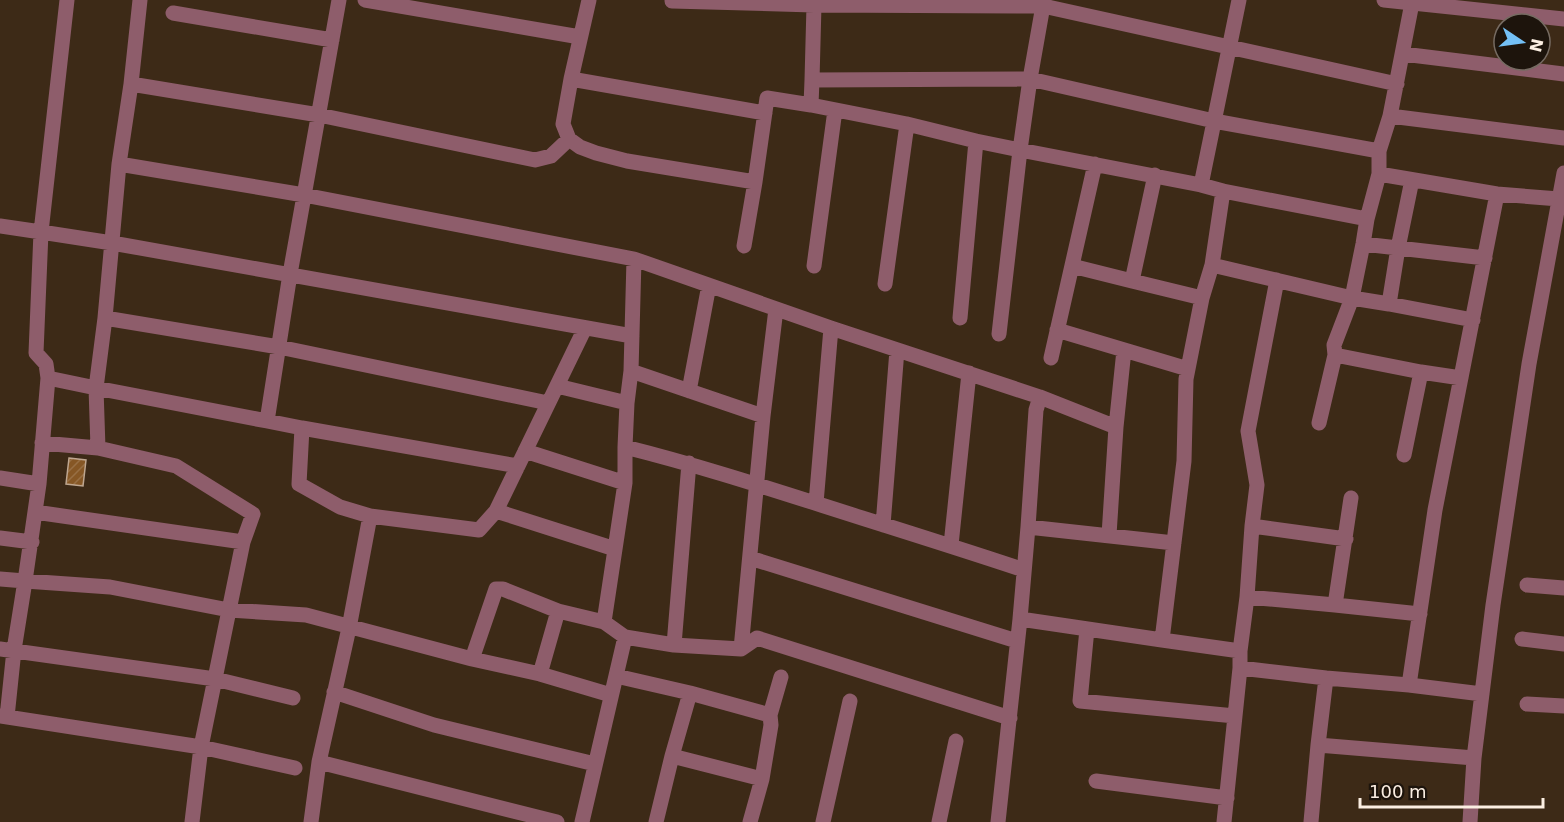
<svg xmlns="http://www.w3.org/2000/svg" width="1564" height="822" font-family="'DejaVu Sans',sans-serif">
<defs>
<pattern id="building-hatch" width="6" height="6" patternUnits="userSpaceOnUse" patternTransform="scale(1.5)"><rect width="6" height="6" fill="#865725"/><path d="M-1 1l2-2M0 6l6-6M5 7l2-2" fill="none" stroke="#986f44"/></pattern>
</defs>
<rect width="100%" height="100%" fill="#3d2a17"/>
<path fill="url(#building-hatch)" stroke="#bea690" stroke-width="1.5" d="M69,458L86,460L83,486L66,484Z"/>
<g fill="none" stroke-linecap="round" stroke-linejoin="round">
<path stroke="#8e5d6b" stroke-width="15" d="M365,0L580,37
M589,0L571,79L563,124L569,139L580,147L596,153L627,161L755,182L767,98L811,105
M814,0V5L1043,6L1397,84
M1239,0L1201,185L1223,191L1212,265L1352,298L1363,244L1367,219L1379,174
M672,1L814,5L812,80L1030,79L1214,121L1379,151
M173,13L332,40
M1403,54L1564,74
M571,79L765,113
M812,80L811,105L907,124
M131,84L140,0
M1390,116L1412,3
M119,164L131,84L319,115L535,160L551,156L569,139
M1155,175L1132,281L1202,298
M1412,180L1398,248L1389,304L1473,320
M1223,191L1367,219
M1497,194L1559,199
M0,226L41,232L67,0
M1363,244L1485,258
M744,246L755,182
M634,259L631,371L627,403L625,447V483L604,622L625,637L674,645L741,649L757,638L1010,718
M1212,265L1202,298L1186,379L1184,461L1162,640L1240,651
M814,266L835,110
M1072,266L1132,281
M885,284L907,124L976,141
M105,318L279,347L548,403
M960,318L976,141L1020,150L1030,79L1044,0
M1057,330L1188,369
M999,334L1020,150L1201,185
M1335,355L1421,372
M1051,358L1095,164
M631,371L763,416
M48,378L96,388L105,318L119,164L304,195L634,259L831,328L1040,397L1116,427L1124,350
M557,386L627,403
M689,391L709,285
M1319,423L1335,355L1334,345L1352,298L1389,304
M302,428L518,466
M42,443L98,448
M625,447C705,467 783,493 862,518C916,535 970,552 1024,570
M525,451L625,483
M1404,455L1421,372L1461,378
M0,478L39,484
M1351,498L1335,605L1420,614
M816,503L831,328
M496,511L615,549
M35,512L243,542
M370,516L479,530L496,511L585,328
M883,525L897,350
M1252,526L1346,539
M1028,527L1036,410L1040,397
M1109,535L1116,427
M0,538L32,542
M951,545L969,373
M750,558L1017,641
M0,579L25,581L39,484L48,378L46,364L36,353L41,232L112,243L632,336
M1527,585L1564,588
M1247,597L1335,605
M1020,619L1028,527L1174,543
M1087,629L1080,701L1235,716
M1522,639L1564,644
M674,645L689,463
M0,649L215,679L293,698
M741,649L763,416L776,309
M472,659L496,589H503L558,611L604,622
M1240,668V651L1247,597L1252,526L1257,485L1248,431L1277,280
M540,674L558,611
M616,676L690,693L672,756L762,779L750,822
M1326,678L1318,745L1474,758
M334,692L434,725L595,764
M690,693L770,715L771,725L762,779
M1482,694L1409,685L1435,510L1497,194L1379,174V151L1390,116L1564,138
M1527,704L1564,706
M770,715L781,677
M0,716L201,747L295,768
M7,717L14,650L25,581L110,587L229,610L306,615L472,659L540,674L611,695
M319,762L557,822
M1096,781L1227,798
M192,822L201,747L243,542L253,514L176,466L98,448L96,388L267,421
M311,822L319,762L349,628L370,516L340,507L299,484L302,428L267,421L290,274L339,0
M582,822L625,637
M656,822L672,756
M823,822L850,701
M939,822L956,741
M998,822L1020,619L1162,640
M1224,822L1240,668L1326,678L1409,685
M1311,822L1318,745
M1470,822L1474,758L1493,605L1529,364L1564,173"/>
<path stroke="#8e5d6b" stroke-width="15" d="M1384,0L1564,19"/>
</g>
<g transform="translate(1522 42) rotate(103)"><circle r="28" fill="#1d140c" stroke="#766b62" stroke-width="1.5"/>
<path d="M0-4.5L10 22L0 15L-10 22Z" fill="#74c0f6"/>
<text y="-9" font-size="16" font-weight="bold" text-anchor="middle" fill="#fbeee2">N</text>
</g>
<path d="M1360 798v9h183v-9" fill="none" stroke="#fbeee2" stroke-width="3"/>
<text x="1369" y="798" font-size="18" fill="#fbeee2" stroke="#1d140c" stroke-width="4.5" paint-order="stroke">100 m</text>
</svg>
